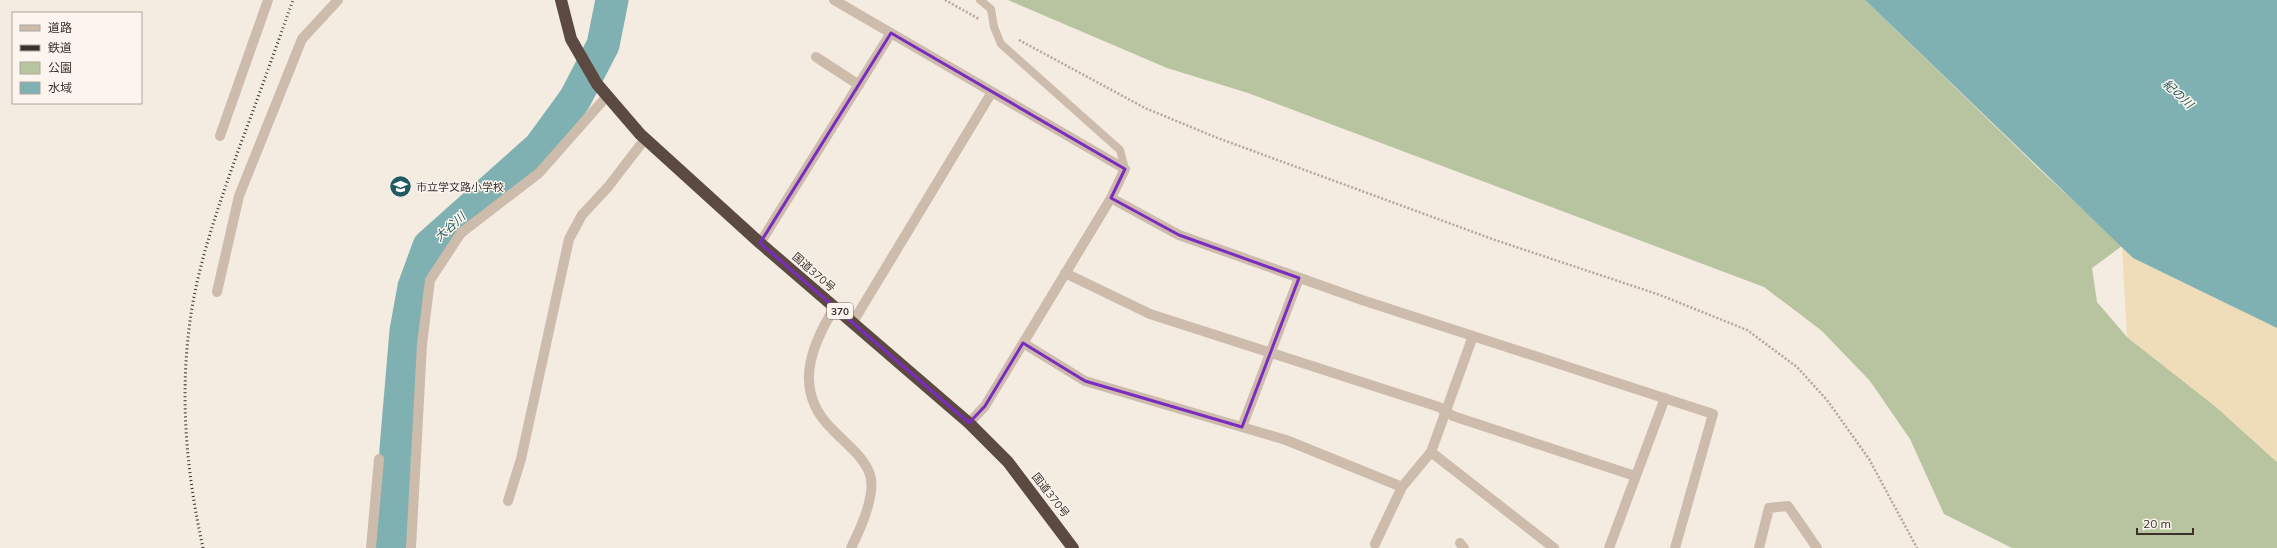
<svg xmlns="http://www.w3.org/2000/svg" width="2277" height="548" font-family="Mulish,'Noto Sans JP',sans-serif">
<rect width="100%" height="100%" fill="#f4ebe1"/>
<path fill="#b8c4a0" d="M1008,0H1865L2037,167L2122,246L2092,268L2097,302L2127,337L2215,406L2277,462V548H2012L1944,514L1910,439L1870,381L1822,331L1764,287L1248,93L1167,68Z"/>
<path fill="#efdcb8" d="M2122,246L2133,258L2277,328V462L2215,406L2127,337Z"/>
<path fill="#7fb0b2" d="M1865,0H2277V328L2133,258Z"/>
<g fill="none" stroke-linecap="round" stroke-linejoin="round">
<path stroke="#7fb0b2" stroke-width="33" d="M392,548L396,449L406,331L414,287L429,246L540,147L575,99L603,45L612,0"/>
<path stroke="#b9a596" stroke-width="2.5" stroke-dasharray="2 2" stroke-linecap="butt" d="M945,0L979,19
M1019,40L1145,108L1215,137L1495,240L1660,295L1747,330L1797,367L1827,400L1869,459L1917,548"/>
<path stroke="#cdbbac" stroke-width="8" d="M980,0L991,9L994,27L1001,44L1120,150L1125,169"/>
<path stroke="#cdbbac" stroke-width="10" d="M834,0L1125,169L1111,198L985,406L969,423
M816,57L859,85
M220,136L268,0
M1111,198L1179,235L1362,300L1713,414L1675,548
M760,243L891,33
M1065,273L1150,314L1439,407L1453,416L1635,476
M217,292L239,196L302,39L338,0
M835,307C810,347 793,391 832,429C844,442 862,455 869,472C878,492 860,530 851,548
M853,322L992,92
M1023,343L1085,381L1286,440L1402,487
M1242,427L1299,278
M1431,452L1554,548
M508,501L521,459L569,239L582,215L608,187L645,139
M1460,543L1464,548
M1375,544L1402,487L1431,452L1473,336
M371,548L379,459
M411,548L422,344L430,280L461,233L539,173L607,96
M1609,548L1665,398
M1759,548L1769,508L1788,506L1817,548"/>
<path stroke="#5c4a42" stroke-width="12" d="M561,0L571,39L597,84L640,134L760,243L969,423L1008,462L1073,548"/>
<path stroke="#3b302b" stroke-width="3" stroke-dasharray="1 3" stroke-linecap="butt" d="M203,548C187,475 180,403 189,329C196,268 218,208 238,151C257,101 275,50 293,0"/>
</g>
<path fill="none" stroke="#7b2cbf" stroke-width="3" stroke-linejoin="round" d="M891,33L1125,169L1111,198L1179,235L1299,278L1242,427L1085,381L1023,343L985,406L969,423L760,243Z"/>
<defs>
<symbol id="school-disc" viewBox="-11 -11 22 22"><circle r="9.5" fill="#1f5a5e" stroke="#fbf5ee"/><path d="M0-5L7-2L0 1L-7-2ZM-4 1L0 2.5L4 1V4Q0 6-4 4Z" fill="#fff"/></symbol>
</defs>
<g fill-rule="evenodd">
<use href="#school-disc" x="388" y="174" width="25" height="25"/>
</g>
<g text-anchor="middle" stroke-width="3" stroke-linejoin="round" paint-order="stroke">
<rect fill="#fbf5ee" stroke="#756b66" stroke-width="1" x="827" y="303" width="26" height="16" rx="3"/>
<g font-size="10" font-weight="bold" fill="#3b302b">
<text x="840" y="315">370</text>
</g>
<g font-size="11" fill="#3b302b" stroke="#fbf5ee" text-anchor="start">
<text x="416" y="191">市立学文路小学校</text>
</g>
<g font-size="11" fill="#3b302b" stroke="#fbf5ee">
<text transform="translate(814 272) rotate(41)" y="4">国道370号</text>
<text transform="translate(1051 495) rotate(52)" y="4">国道370号</text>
</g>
<g font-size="12" font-style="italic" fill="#1f5a5e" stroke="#fbf5ee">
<text transform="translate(2178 94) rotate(43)" y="4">紀の川</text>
<text transform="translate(450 227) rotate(-42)" y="4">大谷川</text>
</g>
</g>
<rect x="12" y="12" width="130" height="92" fill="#fbf5ee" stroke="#aea6a0"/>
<rect x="20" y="25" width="20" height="6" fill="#cdbbac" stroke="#aea6a0"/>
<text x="48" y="32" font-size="12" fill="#3b302b">道路</text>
<rect x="20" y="45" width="20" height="6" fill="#3b302b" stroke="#aea6a0"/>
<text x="48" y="52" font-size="12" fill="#3b302b">鉄道</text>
<rect x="20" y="62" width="20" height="12" fill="#b8c4a0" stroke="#aea6a0"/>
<text x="48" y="72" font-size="12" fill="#3b302b">公園</text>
<rect x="20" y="82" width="20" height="12" fill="#7fb0b2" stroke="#aea6a0"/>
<text x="48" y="92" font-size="12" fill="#3b302b">水域</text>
<path d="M2137 528v6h56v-6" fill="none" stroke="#3b302b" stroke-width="2"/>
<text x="2143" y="528" font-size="12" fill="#3b302b" stroke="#fbf5ee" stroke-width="3" paint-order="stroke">20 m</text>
</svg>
